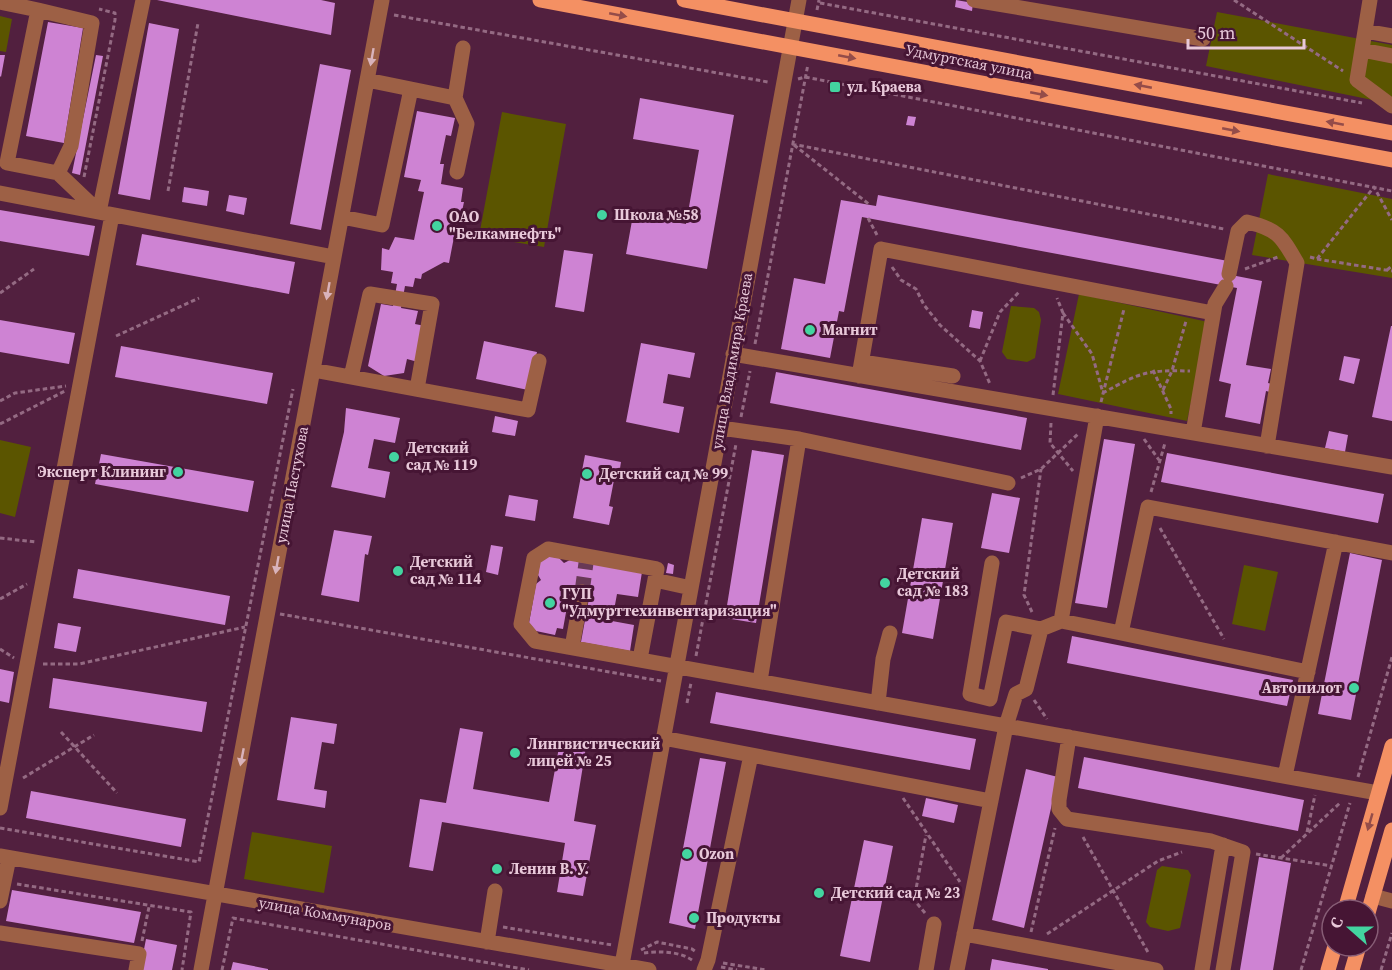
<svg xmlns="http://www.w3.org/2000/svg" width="1392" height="970" font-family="'Source Serif 4',serif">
<rect width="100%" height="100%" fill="#52203f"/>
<path fill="#5b5500" d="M1217,12L1392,45V104L1206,66Z
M0,16L12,19L6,52L0,51Z
M502,112L566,124L544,247L479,236Z
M1268,174L1392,199V278L1252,255Z
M1079,294L1208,322L1187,421L1058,394Z
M1011,306L1034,308L1039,312L1041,320L1035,358L1027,362L1007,359L1002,352Z
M0,440L31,447L15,517L0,513Z
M1244,565L1278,572L1265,631L1232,624Z
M252,832L332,846L324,893L244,879Z
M1162,866L1188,870L1191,875L1180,928L1168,931L1150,927L1146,922L1157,870Z"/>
<path fill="#ce83d3" d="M157,0H321L335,3L331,35Z
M956,0L973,3L972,11L955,7Z
M48,22L83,28L64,143L26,136Z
M149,23L179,29L150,200L118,194Z
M0,55H5L1,77L0,76Z
M96,55L103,56L80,175L72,173Z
M320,64L351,70L321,230L290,224Z
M640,98L734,115L707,269L626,254L633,215L686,224L699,150L633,139Z
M417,111L455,118L451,136L446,135L440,164H444L441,184L463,188L461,202H464L461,216H458L449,263L444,262L422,274L421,279L415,278L413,287L405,286L401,308L418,311L415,324L425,326L418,362L407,359L404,373L384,376L368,366L381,304L393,306L397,284L391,283L393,272L381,270L382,248L389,250L395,237L414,240L424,192L418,191L421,180L404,177Z
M908,116L916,117L914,126L906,125Z
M184,187L209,191L207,206L182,202Z
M229,195L247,198L244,215L226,211Z
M878,195L1228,261L1226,274L1262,281L1246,365L1271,369L1268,383L1272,384L1270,392L1266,391L1260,424L1225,417L1231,384L1219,381L1237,288L862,217L844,312L839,311L830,358L781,349L794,278L825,284L841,200L876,206Z
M0,210L95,226L89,256L0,241Z
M142,234L295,262L289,294L136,265Z
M564,250L593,254L584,312L555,307Z
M972,310L983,312L980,329L969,327Z
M0,320L75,333L69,364L0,352Z
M1391,326H1392V421L1372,417Z
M484,341L537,352L528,390L476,379Z
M641,343L695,353L690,378L668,374L663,403L684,407L679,433L626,422Z
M121,346L273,373L267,404L115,377Z
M1344,356L1360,359L1354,384L1339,380Z
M776,372L1027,418L1021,450L770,403Z
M346,408L400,418L395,443L374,439L368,468L390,472L385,498L331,487L344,432Z
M495,416L518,421L515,436L492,432Z
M1329,431L1348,435L1345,452L1325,448Z
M1104,439L1135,444L1107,608L1075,603Z
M752,450L784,455L756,623L725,618Z
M1167,453L1384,494L1378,523L1161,482Z
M101,454L254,481L248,512L95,484Z
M585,455L621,462L618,481L614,480L609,506L613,507L609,525L573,518Z
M992,493L1020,498L1009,553L981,548Z
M509,495L538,500L535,521L505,516Z
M922,518L953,523L933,639L902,633Z
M334,530L372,536L368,555L365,554L359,602L321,595Z
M491,545L503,547L498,575L486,572Z
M1350,553L1382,560L1351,720L1318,714Z
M547,556L559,558L564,563L570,560L642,572L638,597L617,594L612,621L634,625L630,651L581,642L590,593L570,590L563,629L557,628L555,635L536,631L529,623L536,584L541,580L538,575L540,562Z
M668,563L674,565L673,574L666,573Z
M78,569L230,596L225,625L73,598Z
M58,623L81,627L76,652L54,648Z
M1072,636L1293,680L1287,706L1067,663Z
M0,669L14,672L9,703L0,701Z
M53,678L207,702L202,732L49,708Z
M716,692L976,739L970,770L710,723Z
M291,717L337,724L334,744L322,742L314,789L327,791L325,808L277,800Z
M460,728L483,732L473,789L549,802L560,742L586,747L574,821L596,825L583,896L557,892L565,843L442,822L433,871L409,867L420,799L446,803Z
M1084,757L1304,800L1298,831L1078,788Z
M700,758L726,762L695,929L669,923Z
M1026,769L1058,777L1024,928L992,920Z
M31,791L186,819L181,847L26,818Z
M926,798L958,805L954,823L922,816Z
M864,840L893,846L870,962L840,956Z
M1259,857L1291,863L1273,970H1240Z
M12,890L141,912L134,943L6,921Z
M146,939L177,945L172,970H140Z
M992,959L1048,969V970H990Z
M233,962L268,969V970H231Z"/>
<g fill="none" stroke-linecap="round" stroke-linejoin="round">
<path stroke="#683956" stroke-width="15" stroke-dasharray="15 8" stroke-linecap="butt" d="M582,592L586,563"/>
<path stroke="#946a83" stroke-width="3" stroke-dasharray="4.5 3" stroke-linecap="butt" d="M1234,0L1343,71
M820,3L1362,103
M817,10L819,0
M394,15L768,82
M798,79L805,77L1392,191
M792,144L1224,229
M794,145L870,205
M84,177L115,20V13L99,9
M168,191L198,23
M868,218L877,235
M1310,257L1317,259L1374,187L1392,220
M1317,259L1392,271
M892,267L901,280L916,289L924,305L940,325L980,361L990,384
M1245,269L1278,257
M1387,270L1392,266
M0,293L34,269
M1063,313L1092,354L1103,393C1141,372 1146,370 1190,371
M116,336L199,298
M755,344L808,64
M980,361L1000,312L1020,291
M1153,370L1171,409V414
M1163,390L1172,371L1186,321
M1053,395L1063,313L1057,298
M0,401L15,393L66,386
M1101,402L1124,309
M741,417L750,371
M1051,423L1050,443L1073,471
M0,424L65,391
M1144,439L1159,460
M1021,478L1041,469L1079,433
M1151,492L1165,443
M1160,528L1224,639
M0,538L36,542
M0,599L27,584
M615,608L634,612
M1032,612L1024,595L1041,469
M280,614L661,681
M0,649L14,658
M696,656L736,444
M43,664H79L245,627
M1034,700L1047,719
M687,703L691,683
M61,732L117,793
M1358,777L1392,657
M23,778L94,735
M903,798L960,882
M0,828L199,862L293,389
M1307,832L1315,795
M1083,837L1149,954
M1256,854L1332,866
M1281,858L1341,802
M17,884L191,912L182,970
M925,913L914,900L926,835
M503,927L612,945
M1031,932L1055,828
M1047,934L1158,861L1182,852
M142,941L149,907
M641,950L657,942L692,949L696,952
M644,953C658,951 679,951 692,960
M723,963L766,970
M721,967L737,970
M222,970L233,918L529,970
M1301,970L1350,803
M1381,970L1392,933"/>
<path stroke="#9d6045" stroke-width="15" d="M974,0L1203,39
M1370,0L1357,80L1392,106
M0,2L38,10L7,163L58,173L99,212
M38,10L92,23L71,146L58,173
M1365,31L1392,36
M1362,50L1392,56
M411,89L455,98
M457,172L467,124L455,98L463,48
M0,193L334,257
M99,212L143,0
M342,217L382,225L411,89L367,80
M1229,274L1238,231L1247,222C1278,229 1282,237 1297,263L1267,446
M733,354L1392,467
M862,362L953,376
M313,370L528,410L539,361
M859,376L881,249L1213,313
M351,377L370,294L432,304L417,389
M721,428L799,439L1008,483
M1193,433L1215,304L1226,286
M992,563L970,694L990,699L1006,622L1041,629
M655,580L691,588
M1061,621L1121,633
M572,647L582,592
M640,659L657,569L548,549L534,558L521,624L535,641L1378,793
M1308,672L1121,633L1148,507L1392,553
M760,681L799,439
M878,703L883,659L890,633
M1069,737L1059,800V809L1067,819L1211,841L1243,852L1223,970
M663,738L991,801
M1285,776L1336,542
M0,808L112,215
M0,856L649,970
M1373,896L1392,901
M0,901L9,858
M0,933L139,954L136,970
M964,934L1156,970
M487,942L495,891
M201,970L382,0
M621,970L799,0
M704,970L708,960L751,755
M926,970L934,924
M957,970L1006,726L1016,694L1026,689L1041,629L1061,621L1097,416
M1202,970L1223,845"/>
<path stroke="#f49063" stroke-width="15" d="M540,0L1392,160
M684,0L1392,133
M1345,910L1392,746
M1368,913L1392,830
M1328,970L1335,946
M1352,970L1359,946"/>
</g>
<defs><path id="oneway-solid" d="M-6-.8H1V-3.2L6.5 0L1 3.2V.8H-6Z" transform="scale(1.5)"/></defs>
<g fill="#944c49">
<use href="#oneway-solid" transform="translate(618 15) rotate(11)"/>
<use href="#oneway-solid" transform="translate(847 57) rotate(11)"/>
<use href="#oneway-solid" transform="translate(1143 86) rotate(-169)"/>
<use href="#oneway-solid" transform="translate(1039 94) rotate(11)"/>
<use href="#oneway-solid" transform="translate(1335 123) rotate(-169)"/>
<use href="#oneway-solid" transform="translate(1231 130) rotate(11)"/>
<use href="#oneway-solid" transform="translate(1370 822) rotate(106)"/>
</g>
<g fill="#d9b3bb">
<use href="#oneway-solid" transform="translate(372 57) rotate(100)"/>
<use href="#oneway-solid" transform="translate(328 291) rotate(100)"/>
<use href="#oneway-solid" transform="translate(277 565) rotate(100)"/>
<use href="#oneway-solid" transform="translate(242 757) rotate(101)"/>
</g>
<g fill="#43d4a0" stroke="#461534" stroke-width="2">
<rect x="829" y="81" width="12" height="12" rx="3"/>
<circle cx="602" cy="215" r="6"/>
<circle cx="437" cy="226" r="6"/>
<circle cx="810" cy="330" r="6"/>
<circle cx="394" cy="457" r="6"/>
<circle cx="178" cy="472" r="6"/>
<circle cx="587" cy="474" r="6"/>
<circle cx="398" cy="571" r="6"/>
<circle cx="885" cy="583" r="6"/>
<circle cx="550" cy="603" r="6"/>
<circle cx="1354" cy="688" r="6"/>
<circle cx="515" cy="753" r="6"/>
<circle cx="687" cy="854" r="6"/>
<circle cx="497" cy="869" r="6"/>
<circle cx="819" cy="893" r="6"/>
<circle cx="694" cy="918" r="6"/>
</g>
<g text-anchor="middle" stroke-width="6" stroke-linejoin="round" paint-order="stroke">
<g font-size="15" fill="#e8c8d9" stroke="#461534">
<text transform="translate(969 62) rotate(11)" y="5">Удмуртская улица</text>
<text transform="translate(732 361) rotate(-80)" y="5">улица Владимира Краева</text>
<text transform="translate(292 485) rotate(-79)" y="5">улица Пастухова</text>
<text transform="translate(325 914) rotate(10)" y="5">улица Коммунаров</text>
</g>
<g font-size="15" font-weight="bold" fill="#e8c8d9" stroke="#461534" text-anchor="start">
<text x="847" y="92">ул. Краева</text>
<text x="614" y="220">Школа №58</text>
<text x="449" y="222">ОАО<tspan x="449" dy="17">"Белкамнефть"</tspan></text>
<text x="822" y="335">Магнит</text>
<text x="406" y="453">Детский<tspan x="406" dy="17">сад № 119</tspan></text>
<text x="166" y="477" text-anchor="end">Эксперт Клининг</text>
<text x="599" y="479">Детский сад № 99</text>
<text x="410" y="567">Детский<tspan x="410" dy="17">сад № 114</tspan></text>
<text x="897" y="579">Детский<tspan x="897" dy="17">сад № 183</tspan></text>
<text x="562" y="599">ГУП<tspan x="562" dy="17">"Удмурттехинвентаризация"</tspan></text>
<text x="1342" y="693" text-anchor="end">Автопилот</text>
<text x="527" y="749">Лингвистический<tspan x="527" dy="17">лицей № 25</tspan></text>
<text x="699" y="859">Ozon</text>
<text x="509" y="874">Ленин В. У.</text>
<text x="831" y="898">Детский сад № 23</text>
<text x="706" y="923">Продукты</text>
</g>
</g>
<g transform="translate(1350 928) rotate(291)"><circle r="28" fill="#461534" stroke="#875d76" stroke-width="1.5"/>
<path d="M0-4.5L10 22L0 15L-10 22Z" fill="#43d4a0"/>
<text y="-9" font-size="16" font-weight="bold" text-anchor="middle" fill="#e8c8d9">С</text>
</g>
<path d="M1188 39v9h116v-9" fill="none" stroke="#e8c8d9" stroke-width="3"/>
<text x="1197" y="39" font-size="18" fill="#e8c8d9" stroke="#461534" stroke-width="4.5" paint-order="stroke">50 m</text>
</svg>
